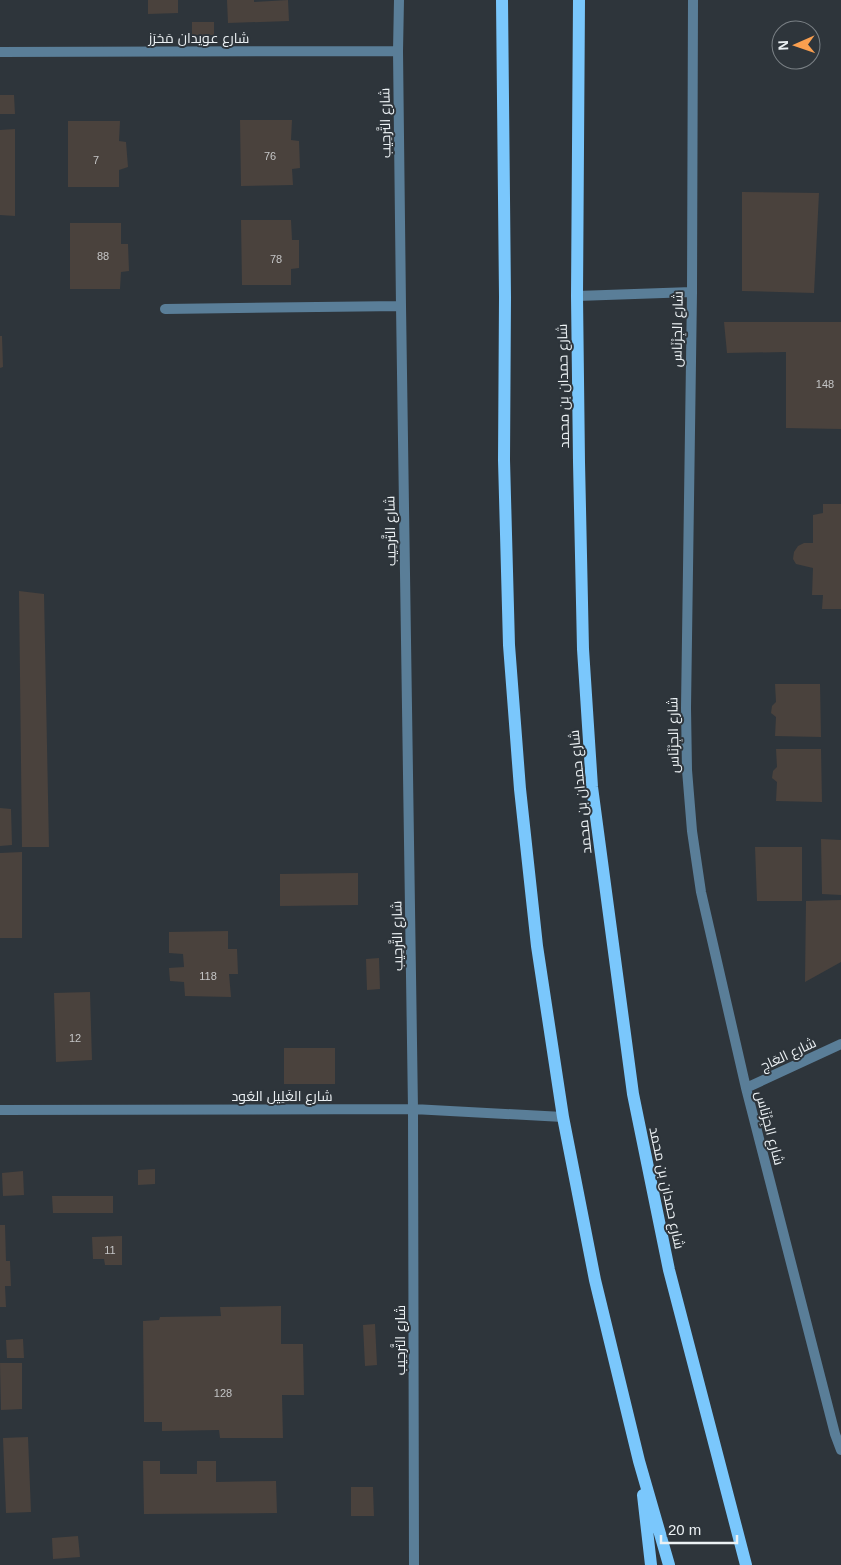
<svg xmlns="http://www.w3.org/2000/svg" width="841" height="1565" font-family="Helvetica,Cairo,sans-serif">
<rect width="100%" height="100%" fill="#2e353b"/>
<path fill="#4a423d" d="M148,0H178V13L148,14Z
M227,0H254V2L288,0L289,21L228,23Z
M192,22H214V35H192Z
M0,95H14L15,114H0Z
M240,120H292L291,140L299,141L300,168L292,169L293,185L241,186Z
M68,121H120L119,141L126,142L128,167L119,170V187H68Z
M15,129V216L0,215V130Z
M742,192L819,193L814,293L742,291Z
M241,220H291L292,240H299V268L291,269V285H242Z
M70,223H121V244H128L129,271L121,272L120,289H70Z
M724,322H841V429L786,428V352L727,353Z
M0,336H2L3,367L0,368Z
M823,504H841V609H822L823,595H812L813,568L796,564L793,559L794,552L798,546L804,543H813V515L823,513Z
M19,591L44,594L49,847H22Z
M775,684H820L821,737L775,736L776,717L771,713L772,706L776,702Z
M776,749H821L822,802L776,801L777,782L772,778L773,771L777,767Z
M0,808L11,809L12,845L0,846Z
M821,839L841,840V895L822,894Z
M755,847H802V901H757Z
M22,852V938H0V853Z
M358,873V905L280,906V874Z
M841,900V962L805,982L806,901Z
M228,931V949H237L238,974H229L231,997L185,996L184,982L170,981L169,968L184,967L183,954L169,953V932Z
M379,958L380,989L367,990L366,959Z
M90,992L92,1060L56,1062L54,993Z
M284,1048H335V1084H284Z
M155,1169V1184L138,1185V1170Z
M23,1171L24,1195L3,1196L2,1173Z
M52,1196H113V1213H53Z
M0,1225H5L6,1261H10L11,1286H5L6,1307H0Z
M122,1236V1265H105L104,1259H93L92,1237Z
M281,1306V1344H303L304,1395H282L283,1438H220L219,1430L162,1431V1422H144L143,1321L159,1320L160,1317L221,1316L220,1307Z
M375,1324L377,1365L365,1366L363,1325Z
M23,1339L24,1358H7L6,1340Z
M0,1363H22V1409L1,1410Z
M28,1437L31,1512L6,1513L3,1438Z
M143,1461H160V1474H197V1461H216V1482L276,1481L277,1513L144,1514Z
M351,1487H373L374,1516H351Z
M78,1536L80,1557L53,1559L52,1538Z"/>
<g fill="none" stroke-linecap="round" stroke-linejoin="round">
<path stroke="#5a7e98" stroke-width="10" d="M399,0L398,51L401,306L413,1109L414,1565
M693,0L692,292L686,708L687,770L692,831L701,892L746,1088L835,1434L841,1450
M0,52L398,51
M577,296L692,292
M165,309L401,306
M746,1088L841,1044
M0,1110L413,1109L563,1117"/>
<path stroke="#7ac7fc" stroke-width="12" d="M502,0L505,297L504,460L509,645L520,789L537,946L563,1117L595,1280L639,1461L669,1565
M579,0L577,296L579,462L583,649L592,787L633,1094L669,1270L746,1565
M643,1495L651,1565"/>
</g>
<g text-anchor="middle" stroke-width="4" stroke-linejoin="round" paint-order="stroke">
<g font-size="11" fill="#c4c5c6">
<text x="270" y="160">76</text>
<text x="96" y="164">7</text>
<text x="103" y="260">88</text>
<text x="276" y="263">78</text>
<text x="825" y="388">148</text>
<text x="208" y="980">118</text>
<text x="75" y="1042">12</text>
<text x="110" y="1254">11</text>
<text x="223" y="1397">128</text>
</g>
<g font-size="14" fill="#ecf1f4" stroke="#2e353b">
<text x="199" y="43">شارع عويدان مَخرَز</text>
<text transform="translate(385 123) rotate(-91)" y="5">شارع التَّرحِيب</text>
<text transform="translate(677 329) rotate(-89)" y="5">شارع الجِرْنَاس</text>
<text transform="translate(563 386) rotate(-91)" y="5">شارع حمدان بن محمد</text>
<text transform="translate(390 531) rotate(-91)" y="5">شارع التَّرحِيب</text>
<text transform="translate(673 735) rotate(-91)" y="5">شارع الجِرْنَاس</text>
<text transform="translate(580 792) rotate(-96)" y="5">شارع حمدان بن محمد</text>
<text transform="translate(397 936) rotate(-91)" y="5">شارع التَّرحِيب</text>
<text transform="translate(788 1054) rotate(-25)" y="5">شارع العَاج</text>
<text x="282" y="1101">شارع الغَلِيل العُود</text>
<text transform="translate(770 1128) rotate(75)" y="5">شارع الجِرْنَاس</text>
<text transform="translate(667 1188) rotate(78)" y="5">شارع حمدان بن محمد</text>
<text transform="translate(400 1340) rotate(-90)" y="5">شارع التَّرحِيب</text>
</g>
</g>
<g transform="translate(796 45) rotate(268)"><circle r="24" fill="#2e353b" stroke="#7a8085"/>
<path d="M0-4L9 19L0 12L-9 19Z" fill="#fa9f4f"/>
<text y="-8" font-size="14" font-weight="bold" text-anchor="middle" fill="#ecf1f4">N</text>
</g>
<path d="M661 1535v8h76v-8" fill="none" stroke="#ecf1f4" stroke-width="2.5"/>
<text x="668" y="1535" font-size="15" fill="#ecf1f4" stroke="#2e353b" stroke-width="4" paint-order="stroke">20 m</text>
</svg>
